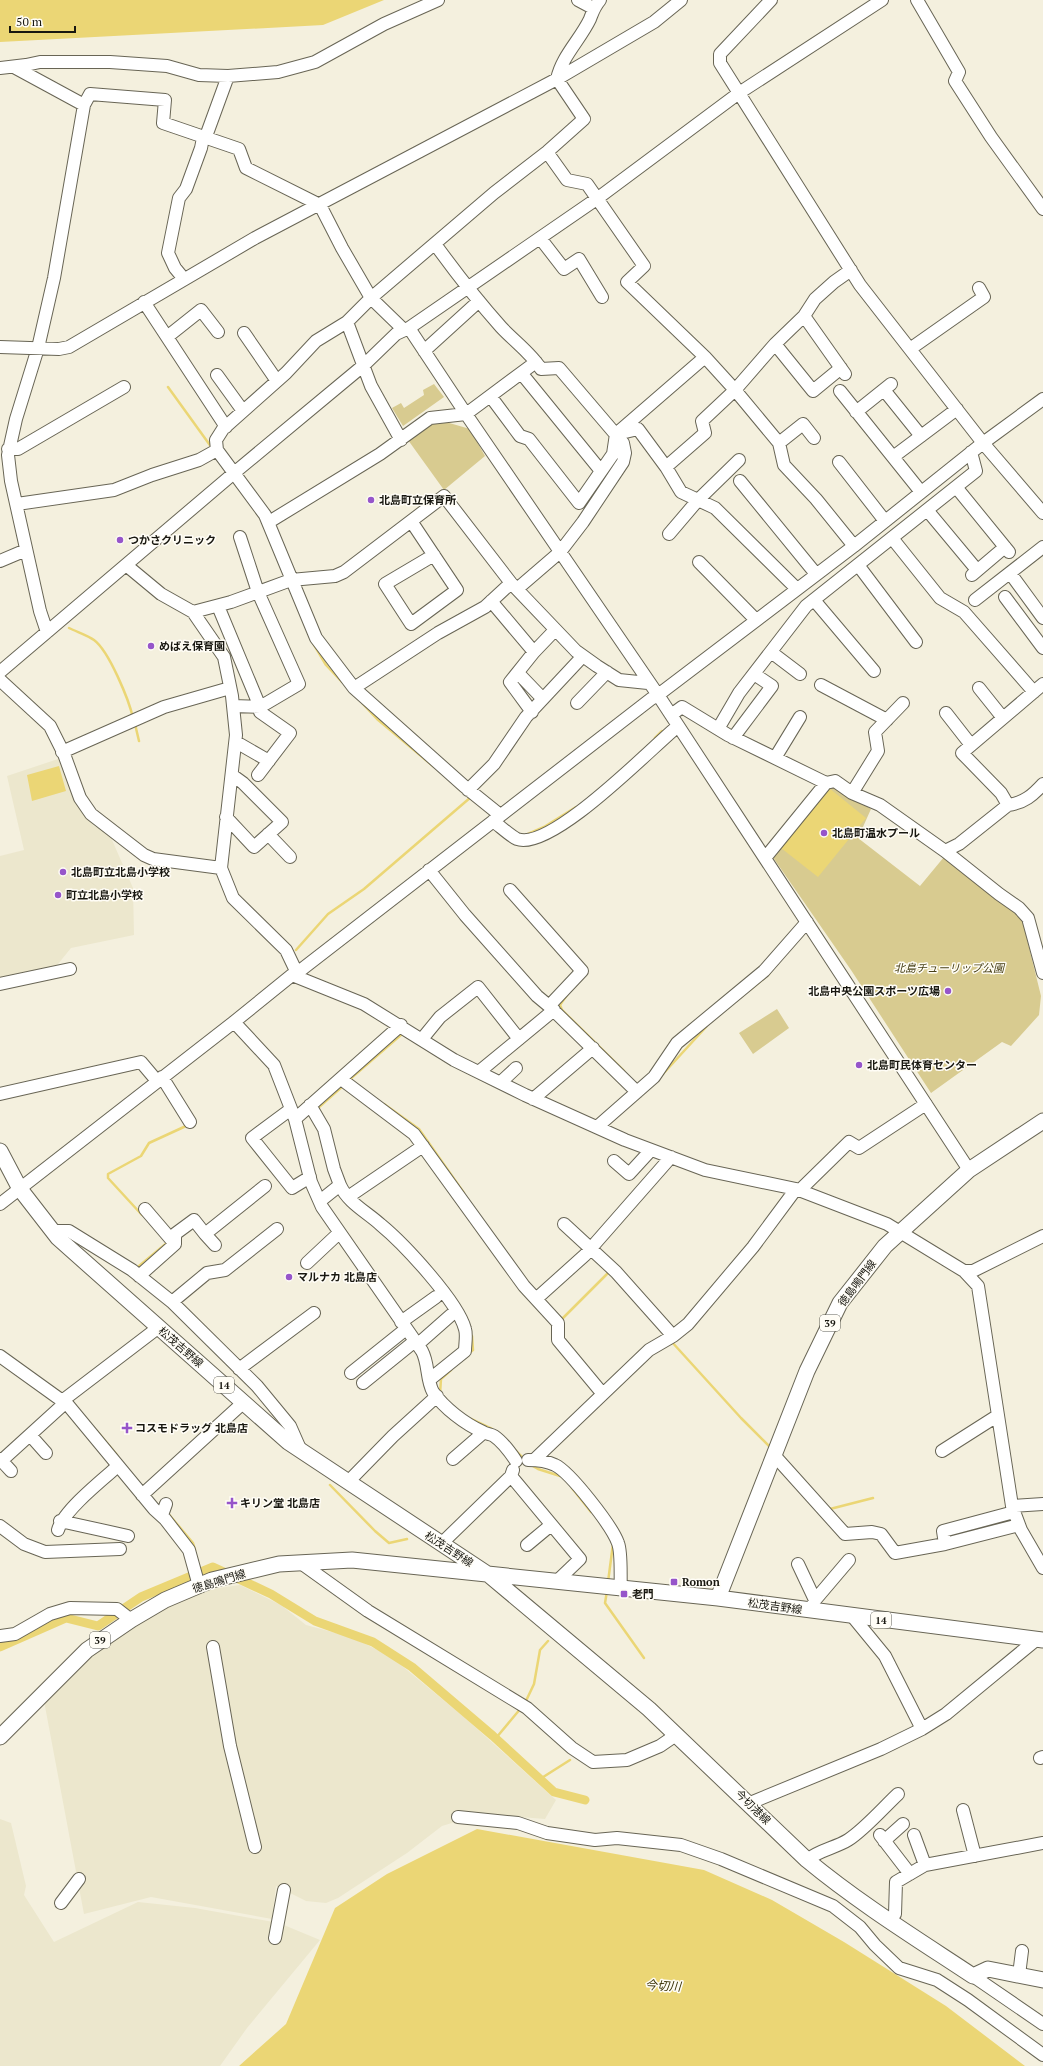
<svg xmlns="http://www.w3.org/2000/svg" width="1043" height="2066" font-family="'PT Serif','Noto Sans JP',serif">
<rect width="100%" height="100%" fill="#f4f0de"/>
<path fill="#ece7cd" d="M61,758L76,800L94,826L109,833L133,888L134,935L71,948L54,969L0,977V856L24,850L7,776Z
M240,1585L281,1605L306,1625L351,1637L390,1656L464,1717L556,1800L545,1819L481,1814L442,1826L407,1853L338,1898L326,1903L306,1901L276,1886L272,1919L151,1897L84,1914L44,1701L101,1647L163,1608L199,1591Z
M0,1819L11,1823L26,1886L24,1895L54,1942L138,1902L195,1908L279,1923L320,1940L247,2028L220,2066H0Z"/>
<path fill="#d8cb90" d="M434,384L444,397L403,426L392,408L401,403L404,408L424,395L423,390Z
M439,420L470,429L485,456L444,490L408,440L430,422Z
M832,784L871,809L858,838L920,886L944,857L1021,915L1041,996L1039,1015L1011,1046L1002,1042L931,1093L851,970L772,856Z
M777,1009L789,1028L753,1054L739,1033Z"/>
<path fill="#ebd675" d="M0,0H384L323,25L0,42Z
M59,766L66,791L32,801L27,775Z
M829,788L866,818L818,877L781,848Z
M477,1829L704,1870L772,1900L844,1942L946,2006L1025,2066H239L286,2024L335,1908L387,1874Z"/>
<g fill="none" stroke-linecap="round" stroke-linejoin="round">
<path stroke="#ebd675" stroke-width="2.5" d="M168,387L212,448
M464,625L480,616
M69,628C77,632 87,635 94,640C109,651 129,700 133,718
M313,643L326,665L342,682
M363,704L377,719L433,766
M135,724L139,741
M655,738L662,731
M528,834L544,827L576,807
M296,950L328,914L364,889L471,797
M751,989L769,974
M567,995L560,1005L562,1010L624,1071
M662,1075L706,1027
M349,1080L402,1034
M384,1104L419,1129L464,1193
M319,1110L318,1108L344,1085
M142,1215L108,1178V1174L141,1156L149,1143L186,1126L185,1124
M139,1266L168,1242
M559,1318H563L609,1272
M671,1341L741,1418L771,1448
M468,1354L473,1350L472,1336
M52,1387L61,1393
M440,1394L441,1379L451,1370
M471,1419L492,1429
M96,1430L117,1455
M515,1450L524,1459
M531,1465L538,1469L560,1476
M330,1485L375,1531L389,1543L407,1539
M572,1488L591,1512
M829,1508L830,1509L873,1498
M166,1511L193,1543L195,1550
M608,1582L613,1544
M607,1591L605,1603L644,1658
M525,1703L534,1684L540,1650L548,1641
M496,1738L521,1708
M540,1779L570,1760"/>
<path stroke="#ebd675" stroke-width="9" d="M0,1647L66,1618L98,1626L141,1597L213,1567L271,1594L315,1621L373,1642L412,1667L493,1736L554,1792L585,1800"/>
<defs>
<path id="minor" d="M578,0L593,8
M771,0L720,54V63L860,285L983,443L1043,513
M917,0L959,72L955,81L991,137L1043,209
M14,67L84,105
M0,68L26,65L40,62H110L167,66L199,75L228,76L278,72L315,62L384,24L438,0
M205,139L228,76
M547,152L567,180L587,184L644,266L627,282L705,357L735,390L779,443L784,465L816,499L854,546
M540,238L564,269L579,259L602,297
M435,244C456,273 477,300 501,327C514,341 531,353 541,369L559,368L623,443L625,453L623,462L583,522L560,552L517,589
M184,279L175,268L168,253L179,198L186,189L201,148L203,138
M144,302L226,427
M804,316L845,374
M347,322L371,386L401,440
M409,328L466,414L658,695L969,1170
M244,333L277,381
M167,337L201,310L218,332
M775,344L813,391L841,368
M0,347L59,349L69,347L255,238L557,79L654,22L681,0
M910,349L984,297L979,288
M424,351L479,301
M522,374L601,471
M217,375L243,411
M884,390L921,436
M840,391L921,492
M491,397L520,436L529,439L579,503L613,454L616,434L705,357
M856,412L891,384
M617,434L638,429L666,467L681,492L715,508L797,589
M779,443L803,424L814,438
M8,449H18L124,387
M893,457L957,409
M839,462L885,521
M666,467L705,433L702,421L735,390L775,344L804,316L815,299L834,282L851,270
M740,481L816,574
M956,487L1009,552
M17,504L114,490L152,475L199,460L217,450
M927,510L977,570
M411,521L457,590L411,624L385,584L434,555
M269,522L380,454L430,418L466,414L536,362
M669,534L698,500L739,460
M892,538L940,598L964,612L1034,692
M0,561L26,550
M699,562L756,620
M126,565L161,594L193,612L224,657L232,696L236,735L221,868L233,898L286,950L297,973
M858,565L916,642
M1010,573L1043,618
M972,575L1005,547
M1005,597L1043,648
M814,600L874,671
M975,600L1043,547
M491,601L534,652L555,630
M218,606L260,707V712L290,733L258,775
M193,612L231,602L291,580L335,576L344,572L444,496L511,583L576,651L597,666L619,680L648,683
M47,632L40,611L11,481L8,455L16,419L38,348L54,278L84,105L90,94L165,100L163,123L239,149L246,168L320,205L342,248L371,298L404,330
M771,652L800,674
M0,672L234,473L364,365L396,334L409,328L598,198L739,93L882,0
M518,673L543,699
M0,680L50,726L64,754L80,798L91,814L144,855L153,859L221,868
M821,685L887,720
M354,688L438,633L485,607L511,583
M979,688L1003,718
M577,703L607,672
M233,706L260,707L299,684L258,592L240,537
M532,712L510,682L534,652
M946,713L971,745
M671,715L682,707L728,735L826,783L835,781L852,793L880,805L945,851L999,894L1019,908L1028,918L1043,973
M718,729L739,693L806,606L976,471L971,452
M733,738L772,686L754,674
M236,742L269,761
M62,752L164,707L230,688
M775,758L800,717
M468,790L494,764L526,717L583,656
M852,793L878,751L875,732L903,703
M1008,805C1024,803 1033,795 1043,784
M500,815L464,786L354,688L316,638L265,515L217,450L216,440L223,429L286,373L316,341L347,322L371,298L494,193L547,152L584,119L557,79C562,56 580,40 590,19C593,11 594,7 600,0
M226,817L254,847L282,822L243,783L232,775
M493,821C500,826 509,835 517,839C551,852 651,748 678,726
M268,834L290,857
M945,851L959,844L1008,805L1001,793L962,753L1043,684
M765,858L826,783
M429,870L465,915L537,996L549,1006L582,971L510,890
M292,975L364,1004L454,1060L525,1095L625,1140L705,1170L796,1189L887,1224L964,1271L978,1286L1012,1506L1021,1530L1043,1568
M0,984L70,969
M549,1006L637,1092
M234,1022L274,1065L295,1119L311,1182L322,1207L422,1351C429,1364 426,1379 433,1392C444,1408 465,1424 483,1432C486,1434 491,1434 494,1436C503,1442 510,1452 516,1461
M422,1039L440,1017L478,987L519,1039
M480,1071L554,1010
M162,1077L190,1122
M341,1079L414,1134L524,1286L558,1323V1340L602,1393
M501,1082L516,1068
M0,1094L141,1062L157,1081
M533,1099L593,1048
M310,1105L324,1129L334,1169L340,1185L320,1201
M291,1109L252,1138L292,1188L310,1177
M295,1119L401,1025
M597,1127L654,1077L677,1043L764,971L807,922
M614,1161L629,1174L651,1150
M340,1185C348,1203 367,1212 381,1225C404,1244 458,1302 465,1329C467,1335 465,1344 465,1351L429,1380
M800,1190L849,1142L859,1148L926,1104
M348,1197L423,1146
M0,1204L234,1022L292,975L297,973L651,699L658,695L854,546L983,443L1043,399
M564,1224L616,1272L673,1336
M52,1231H69L132,1270L172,1302L257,1386L290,1426L301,1451
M205,1234L215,1245
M175,1244V1234L194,1220L205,1234L265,1186
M307,1263L339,1233
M964,1271H973L1043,1236
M139,1276L175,1244L145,1209
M536,1299L585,1255L671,1157
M172,1302L207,1273L225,1270L277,1229
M401,1322L436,1297
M417,1345L451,1315
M0,1356L68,1405L154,1509L165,1519L189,1550L199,1586
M239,1369L314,1313
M351,1373L406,1329
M363,1383L415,1341
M62,1401L159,1327
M30,1435L46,1453
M942,1451L997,1416
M774,1455L845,1534L872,1532L881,1534L895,1553L945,1544L1019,1525
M0,1459L11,1471
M453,1459L483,1433
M528,1460C536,1460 547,1461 555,1465C570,1472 612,1526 618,1543C622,1553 620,1577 621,1589
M534,1460L649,1350L673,1336L688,1324L753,1247L796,1189
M0,1462L65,1403
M511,1476L580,1559L556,1582
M348,1482L393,1436L437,1396
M142,1495L244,1402
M1012,1506L1043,1504
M162,1515L166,1504
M60,1521L128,1536
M0,1526L24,1544L45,1552L120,1549
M58,1530C63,1511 102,1480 118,1466
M441,1544L511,1476L513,1470
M945,1544L943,1531L1014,1512
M527,1545L551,1525
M301,1563L368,1611L527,1708L572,1748L593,1762L627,1760L660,1746L676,1735
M798,1564L815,1600
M810,1611L815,1600L849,1560
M853,1617L885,1656L922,1729
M0,1636L15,1634L50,1614L70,1608L117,1609L131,1620
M213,1647L230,1746L255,1847
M1040,1758L1043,1757
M750,1803L881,1749L922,1729L946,1714L1037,1639
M963,1810L975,1856
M458,1817L518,1823L547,1833L595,1840L617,1838L681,1845L721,1859L833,1906L860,1927L875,1945L899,1968L937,1980L968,2000L1043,2055
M880,1835L910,1874
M914,1835L925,1865
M884,1841L903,1824
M807,1860C819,1850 835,1848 848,1840C864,1830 884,1807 898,1794
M61,1903L79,1879
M889,1920L895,1914L896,1882L925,1865L1043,1843
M275,1938L284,1890
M1019,1975L1022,1951
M973,1976L1043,2024"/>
<path id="major" d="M0,1151L20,1189L58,1238L288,1442L489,1575L649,1709L807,1860C859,1903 917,1939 973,1976L988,1969L1043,1980
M718,1598L807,1371L840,1303L885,1246L969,1170L1043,1121
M0,1737L87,1650L131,1620L165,1600L212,1580L279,1564L352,1560L718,1598L1043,1640"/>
</defs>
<use href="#minor" stroke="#686555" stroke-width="14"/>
<use href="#major" stroke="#686555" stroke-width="17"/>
<use href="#minor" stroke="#fff" stroke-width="12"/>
<use href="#major" stroke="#fff" stroke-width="15"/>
</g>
<g fill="#9655ca" stroke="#fffdf6" stroke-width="1.5">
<circle cx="371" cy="500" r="4"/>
<circle cx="120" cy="540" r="4"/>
<circle cx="151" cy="646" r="4"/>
<circle cx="824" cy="833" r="4"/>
<circle cx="63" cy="872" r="4"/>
<circle cx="58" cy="895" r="4"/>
<circle cx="948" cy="991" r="4"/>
<circle cx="859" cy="1065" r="4"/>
<circle cx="289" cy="1277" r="4"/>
<path d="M125 1422h4v4h4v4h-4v4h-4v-4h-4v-4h4z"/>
<path d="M230 1497h4v4h4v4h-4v4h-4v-4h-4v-4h4z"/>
<rect x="670" y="1578" width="8" height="8" rx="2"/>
<rect x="620" y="1590" width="8" height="8" rx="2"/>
</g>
<g text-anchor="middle" stroke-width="3" stroke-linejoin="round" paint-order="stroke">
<g fill="#fffdf6" stroke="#5d5c55" stroke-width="1">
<rect x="820" y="1315" width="20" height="16" rx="3"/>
<rect x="214" y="1377" width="20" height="16" rx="3"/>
<rect x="871" y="1612" width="20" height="16" rx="3"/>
<rect x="90" y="1632" width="20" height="16" rx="3"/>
</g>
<g font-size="10" font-weight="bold" fill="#181710">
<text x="830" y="1327">39</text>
<text x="224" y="1389">14</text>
<text x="881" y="1624">14</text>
<text x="100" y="1644">39</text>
</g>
<g font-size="11" font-weight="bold" fill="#181710" stroke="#fffdf6" text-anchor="start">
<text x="379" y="504">北島町立保育所</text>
<text x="128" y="544">つかさクリニック</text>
<text x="159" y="650">めばえ保育園</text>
<text x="832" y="837">北島町温水プール</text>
<text x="71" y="876">北島町立北島小学校</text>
<text x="66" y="899">町立北島小学校</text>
<text x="940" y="995" text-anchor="end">北島中央公園スポーツ広場</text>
<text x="867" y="1069">北島町民体育センター</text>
<text x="297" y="1281">マルナカ 北島店</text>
<text x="135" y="1432">コスモドラッグ 北島店</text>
<text x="240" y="1507">キリン堂 北島店</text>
<text x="682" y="1586">Romon</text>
<text x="632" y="1598">老門</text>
</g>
<g font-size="11" font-style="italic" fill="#484017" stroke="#fffdf6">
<text x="949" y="972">北島チューリップ公園</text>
</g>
<g font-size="11" fill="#181710" stroke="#fffdf6">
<text transform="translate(857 1283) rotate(-53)" y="4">徳島鳴門線</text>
<text transform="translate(181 1347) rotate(41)" y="4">松茂吉野線</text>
<text transform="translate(449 1549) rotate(33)" y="4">松茂吉野線</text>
<text transform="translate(219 1581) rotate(-17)" y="4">徳島鳴門線</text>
<text transform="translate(775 1606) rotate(8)" y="4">松茂吉野線</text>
<text transform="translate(753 1807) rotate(44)" y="4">今切港線</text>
</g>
<g font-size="12" font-style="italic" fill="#3a3206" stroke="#fffdf6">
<text transform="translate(663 1986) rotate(3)" y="4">今切川</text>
</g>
</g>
<path d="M10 26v6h65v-6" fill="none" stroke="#181710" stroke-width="2"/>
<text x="16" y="26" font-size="12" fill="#181710" stroke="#fffdf6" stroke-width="3" paint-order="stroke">50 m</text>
</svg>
